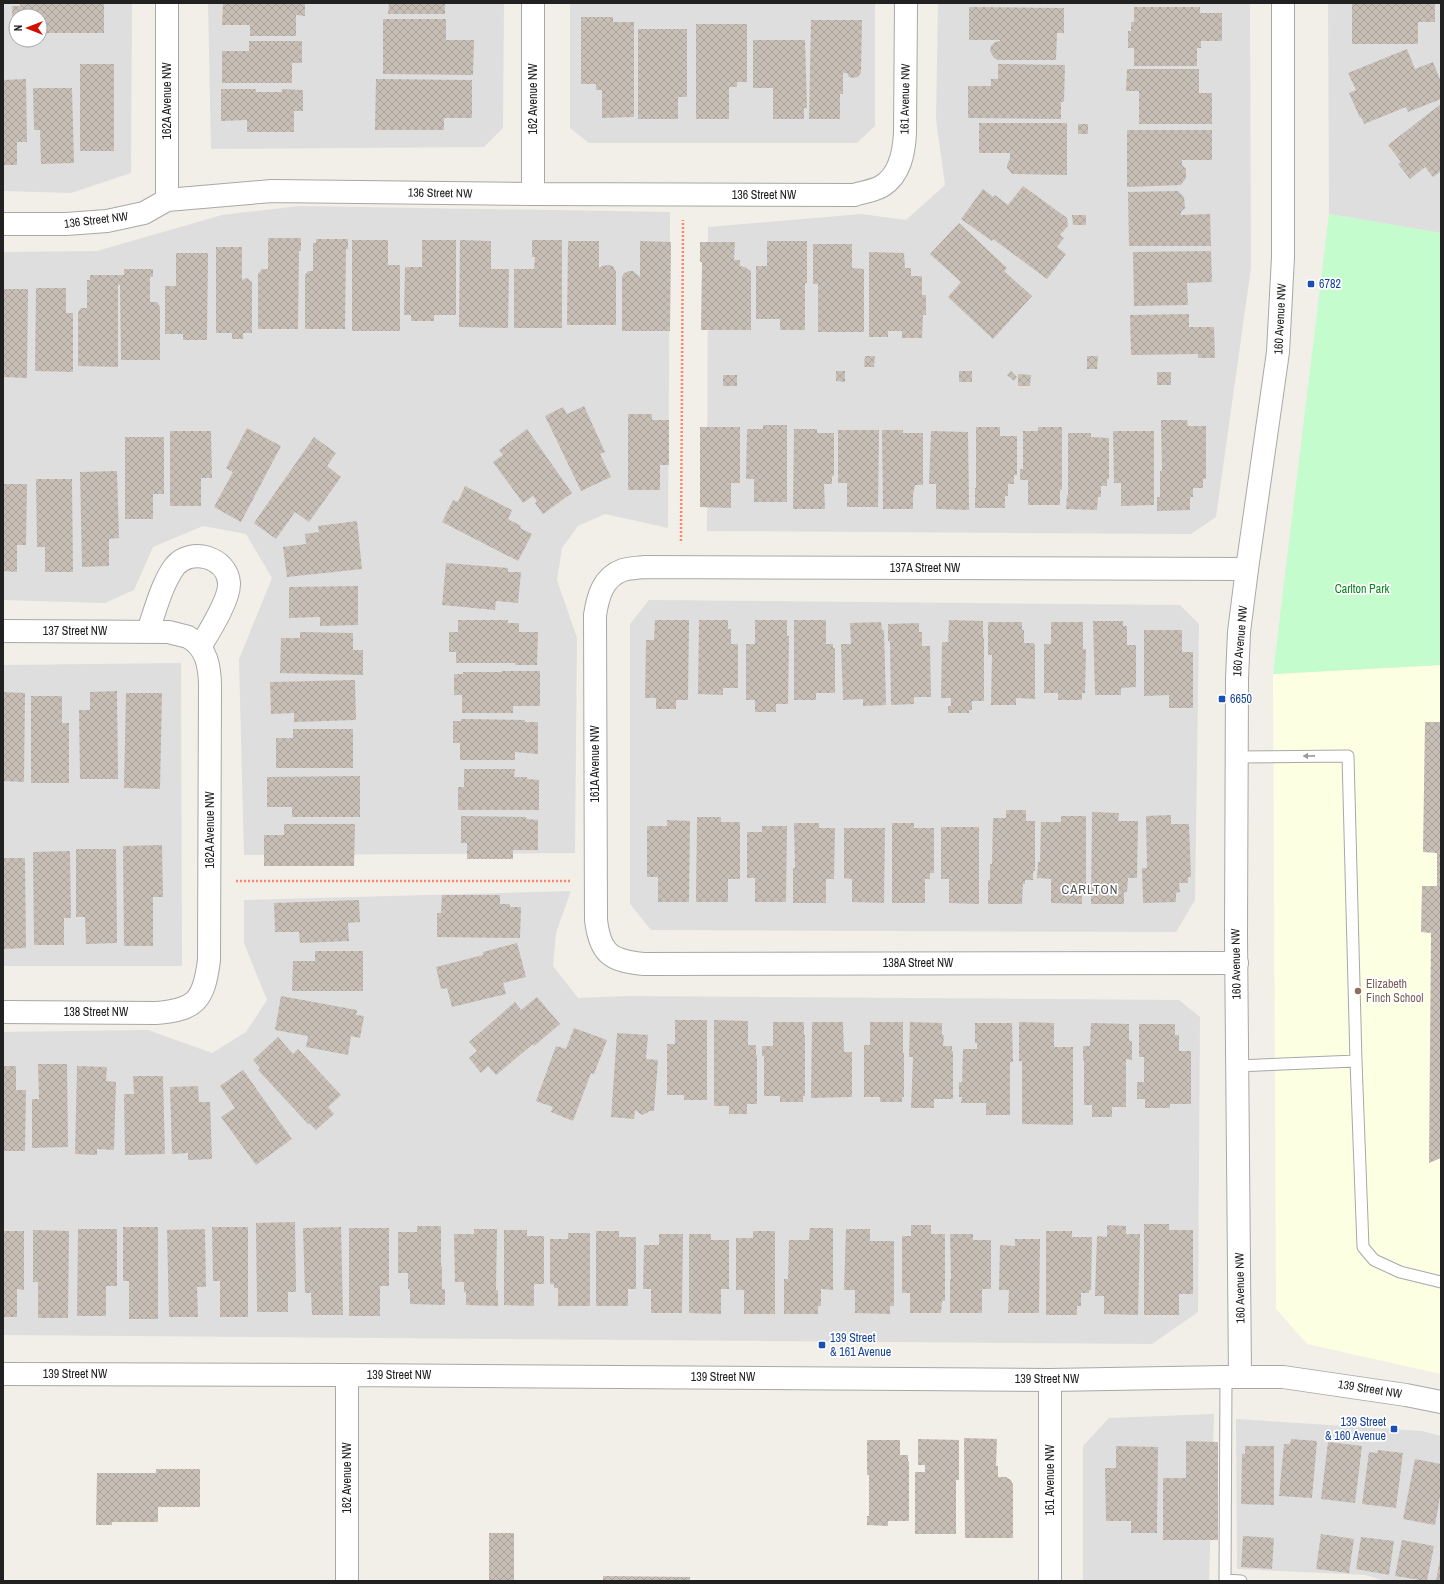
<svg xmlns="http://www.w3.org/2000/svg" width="1444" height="1584" font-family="'Archivo Narrow',sans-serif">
<defs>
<pattern id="building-cross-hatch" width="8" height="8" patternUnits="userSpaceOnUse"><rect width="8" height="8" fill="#c7beb6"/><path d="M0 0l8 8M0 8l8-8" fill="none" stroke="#aba39c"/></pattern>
</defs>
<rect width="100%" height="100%" fill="#f1efe7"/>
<path fill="#dfdede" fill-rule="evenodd" d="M3,3H132L131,173L71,193L3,191ZM16,16H40V40H16Z
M208,3H504L503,128L484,147L211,149Z
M570,3H875V126L857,143H589L570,128Z
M938,3H1250L1251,268L1216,517L1191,534L707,531L708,227L861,214L906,220L945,185L936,120Z
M1328,3H1441V233L1329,214Z
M300,206L670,212L668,528L605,514L578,526L562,548L557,580L577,638L575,853L244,855L239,659L272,578L246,534L203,526L153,547L134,590L105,603L3,600V252L97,251L222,215Z
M649,600L1180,605L1199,624L1195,900L1176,932L651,930L630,904V624Z
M181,663L182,966H3V665Z
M571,891L556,933L553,966L578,998L626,996L1179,1000L1200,1017L1198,1312L1152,1344L3,1335V1032L148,1030L212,1053L246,1032L267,1000L244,943V900Z
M1214,1414L1209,1581H1083V1446L1109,1418Z
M1236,1419L1422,1431L1441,1436V1581H1385L1366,1575L1237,1569Z"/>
<path fill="#fdffe2" d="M1441,665V1374L1307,1344L1276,1309L1273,674Z"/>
<path fill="#c4fccd" d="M1329,214L1441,233V665L1273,674Z"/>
<path fill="url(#building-cross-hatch)" d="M20,3L104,4V33H40V16H16V33H13L12,6H20Z
M223,3H305V16L296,15V36H250V25H222Z
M389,3H445V14H388Z
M1352,3H1435V22H1418V44H1352Z
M969,7L1064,8V33H1057L1056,60H998L994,58L990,51L991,46L995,42L1000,41V40H969Z
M1134,7H1200V13H1222V41H1201V48H1197V66H1134V48H1128V31H1131V22H1134Z
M581,17H613V22H634V117L602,118V90H596V84H581Z
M383,19H446V40H474L473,75L383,74Z
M811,20H862L861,73L858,77L853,78L849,77L847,73H843V94H840V119H809Z
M696,24H747V82H737V87H729V119H696Z
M638,29H687V97H678V119H638Z
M753,40H805L807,108H804V119H773V88H753Z
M249,41H302V63H292V83H222V51H249Z
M1407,49L1415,69L1433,62L1441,82V99L1408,112L1406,107L1364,124L1361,117L1360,118L1349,93L1356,90L1348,73Z
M80,64H114V151H80Z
M998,64L1065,65L1064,102H1061V119L968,118V86H991V79H998Z
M1127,69H1199V93H1212V124H1139V91H1126Z
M26,79L27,142H17V165H3V80Z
M376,79L472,80V118H444V130H375Z
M33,88H72L74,163L41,164L40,130H34Z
M221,89H256V92H282V89L303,90V111H294V132H247V120L221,121Z
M1441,104V171L1433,177L1425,167L1410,179L1398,164L1401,162L1388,145Z
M979,123H1067V175L1012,174L1007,168V165L1010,158V153H979Z
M1078,124H1088V134H1078Z
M1127,130H1212V160H1182V165L1186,169V178L1181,185L1127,187Z
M1023,186L1067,218L1068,226L1060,235L1064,238L1057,247L1066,254L1047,279L993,239L992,241L961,219L983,189L993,197L995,195L1008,205Z
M1178,191L1184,197L1185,208L1181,212V215L1210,214L1211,246H1129L1128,192Z
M1072,215H1086V225H1073Z
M959,223L1007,268L1004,271L1032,296L993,339L948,297L961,282L930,254Z
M268,238H301V251H299L298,329H258V274L262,269H268Z
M316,239H348V249H346L345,329H305V275L308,271H313V243H316Z
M352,240H388V265H400V331H352Z
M422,240H456V315H434V321H411V315H404L405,267H422Z
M460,240L491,241V269H509L508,328L459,327Z
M532,240H562V328H514V269H534L535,257H532Z
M568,241H599V268L602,266L608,265L613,266L616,272V325H567Z
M640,241L671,242L670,331H622V277L624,273L629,271H633L640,277Z
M767,241H807V283H805V330H780V319H756V266H767Z
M700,242H735L734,260H740V266L745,267L751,271V330H701L702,262H700Z
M813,244H852V268L864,269V332H818V284H813Z
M216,247H242V280L247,278L252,282V333H243V339H232V333H216Z
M1211,251L1212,282L1187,283L1188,305L1134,306L1133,252Z
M869,252L904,253L905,268H911V276H922V295H926V315H923L922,338H902V331H888V337H869Z
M176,253H208L207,340H183V334H165V286H176Z
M124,269H153V277H150V302H157L160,307V360H121L120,285H118V367L78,366V313L81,308H87V280H90V275H124Z
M36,288H66V313H73V372L35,371Z
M3,289H28L27,378L3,377Z
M1189,314V327H1214L1215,358H1198V354L1131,355L1130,315Z
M865,356H875L874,367H864Z
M1087,356H1098L1097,369H1087Z
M836,371H845V382L836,381Z
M959,371H972V382H959Z
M1011,371L1017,377L1014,381L1007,375Z
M1157,372H1171V385H1157Z
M1018,374L1031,375L1030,386H1018Z
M723,375H737V386H723Z
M584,406L605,452L600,454L611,477L581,491L545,416L563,407L567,414Z
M628,414H652V420H669V465H660V490H628Z
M1161,420H1187L1188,426H1206V479H1203V488H1193V497H1190V510L1157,511V497H1160V471H1162Z
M763,425H787V502H754V479H746L747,429H763Z
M700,427H740V483H731V508L700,507Z
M976,427H1000V436H1017V475H1014V484H1008V496H1005V508H975V488H976Z
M1038,427H1062V490H1060V505H1028V480H1020V469H1023V431H1038Z
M247,428L281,446L241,522L214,507L233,472L226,468Z
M527,429L572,493L543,514L535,503L537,501L533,496L523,503L493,462L503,455L499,450Z
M794,429H817V433H834V476H832V484H824L825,509H793Z
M838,430H879L878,507H847V483H838Z
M882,430H903V433H923V485H915L913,495V509H883Z
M170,431H211L212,478H201V506H170Z
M931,431L968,432L969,510L936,509V484H929Z
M1113,431H1154V505L1121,506V483H1114Z
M1068,433H1091V437L1109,438V479H1107V486H1101V497H1098L1097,510L1066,509L1067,495H1068Z
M125,437H164V494H153V519H125Z
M314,437L336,453L327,466L341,477L309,522L295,512L276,539L254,523Z
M117,471L119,538L109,539V566L82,567L80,472Z
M36,479H72L73,572H45V547H37Z
M3,484H27L26,545H17V572L3,571Z
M465,486L512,510L508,519L521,526L520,528L532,534L518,561L442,522L453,500L458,502Z
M357,521L362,569L287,577L283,547L306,544L305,534L319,532L318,526Z
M446,563L508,568V572H521L518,603L496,601L495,610L442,605Z
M358,586V625L320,626V617L289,618V587Z
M458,620H508V623H519V632H538L537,665H515V663H456V652H449V632H458Z
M655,620H689L688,700H676V709H656V698H645L646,640H654Z
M699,620H728V629H731V644H738V688H723V695L698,694Z
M755,620H787V636H789L788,704H776V712H755V700H746V644H755Z
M794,620H826V644H833V648H835V693H816V700H794Z
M949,620L983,621V638H984V701H972V710H969V713H948V706H951V698H941L942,642H948Z
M1093,621H1123V626H1127V645H1136V687L1121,688V695H1095Z
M881,622L882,630H884L886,705L863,706V699L843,700L841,644H851L850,623Z
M988,622H1022V630H1024V643H1034L1035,646V699L1016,698V705H991L992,655H988Z
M1051,622H1083V649H1086L1085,693H1082V700H1058V693H1044V644H1051Z
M919,623V632H922V646H930L931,697H914V704L891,705L890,641H888V624Z
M1144,630H1182V652H1193V708H1169V695L1144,696Z
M300,632L353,633V650H363V675L280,673L281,638H300Z
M502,671H540V706H513V713H462V695H454V674H463V672H502Z
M355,680L356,720L294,722V713L271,714L270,682Z
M117,691L118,779H80L79,710H90V692Z
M3,692L25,693L24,782L3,781Z
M126,693H162L160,789L124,788Z
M31,696H62V723H69V783H31Z
M461,719L525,720V722H538V754L515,752V760H460V743H453V721H461Z
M1425,722H1441V1158L1429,1163L1431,933L1421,932L1422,886H1437V853L1423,852Z
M293,729H353V768H276V738H293Z
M464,769H515L514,777H527V779L539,780V810H458V787H464Z
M360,776V817H292V807H267V777Z
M1006,810H1026V821H1035V871H1033V880H1025V884H1023L1022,904H988V880H990V864H992L993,818H1006Z
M1092,812L1119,813L1118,821H1138L1137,878H1128L1127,892H1124V904H1091Z
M1171,815V824H1189L1191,877H1188V883H1179L1180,892L1176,893V902L1143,903L1142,868H1147L1146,816Z
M461,816L526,817V819L538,820V850H513V859H467V843H461Z
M1061,816H1086V888H1082V904L1051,903V879L1037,878L1038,862H1040L1041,822H1061Z
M697,817H721V822H740V879H728V902H696Z
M667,820L690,821L689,902H658V877H647V826H667Z
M794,823H819V828H835L834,879H826V903H793V868H795Z
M892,823H914V828H934V873H930V879H925V903H892Z
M284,824H355L354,866H264V835H284Z
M762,826H787L786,902H755V878H747V832H762Z
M941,827H979V904L949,903V879H941Z
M844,828H885L884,903L852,902V879L844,878Z
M162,845L163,897H153V946H124L123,846Z
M76,849H116L117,943L86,944L85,917H76Z
M70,851L71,918H64V945H34L33,852Z
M3,858H25L26,948L3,949Z
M442,895H500V904H510V907H521L520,938L437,937V913H441Z
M359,900L360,922L348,923L349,941L300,943L299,932H275L274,903Z
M517,943L526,977L503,983L506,994L452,1007L447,988L441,989L436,967L483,955V952Z
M315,951H363V991H292L293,961H315Z
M281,996L357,1010L356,1015L364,1016L360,1038L351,1036L348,1055L306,1047L308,1036L275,1030Z
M537,997L560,1024L534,1046L533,1044L496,1075L488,1066L481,1073L469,1058L477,1051L469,1042L515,1002L521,1010Z
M675,1020H707V1100H684V1095H667V1044H675Z
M714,1020L748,1021V1045H756V1055H757V1104H747V1114H729V1106H714Z
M773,1022H804V1035H805V1096H803V1102H780V1096H764V1056H762V1046H773Z
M812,1022H843L844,1052H852V1097L811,1098Z
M870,1022H903V1053H904V1097H902V1102H880V1097H864V1045H870Z
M910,1022L942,1023V1035H944L943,1046H952V1051H953V1099H934V1108H911L913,1057H909Z
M1019,1022L1054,1023V1047H1073V1125L1022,1124V1061H1019Z
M975,1023H1012L1013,1062H1010V1115H986V1103H961L962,1097H959V1082H962L963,1049H977V1043H975Z
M1091,1023L1129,1024V1041H1132V1060L1126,1059V1107H1112V1117H1092V1105H1084V1060H1083V1046H1090Z
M1139,1024H1175V1035H1179V1051H1191V1104H1170V1108H1145V1099H1137V1082H1144V1057H1139Z
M574,1028L607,1040L594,1074L591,1073L573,1121L551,1112L553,1107L536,1101L556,1046L566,1049Z
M617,1033L648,1035L646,1059L658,1060L654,1111H649L647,1113L642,1115L635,1110L634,1119L611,1117Z
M278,1037L293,1054L298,1049L341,1095L328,1107L334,1114L316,1130L309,1123L308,1124L258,1070L260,1068L253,1060Z
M38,1064H67L68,1147L32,1148V1099H39Z
M3,1066H16V1090H26L25,1151H3Z
M77,1066L107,1067L106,1081L116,1082L114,1150L97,1149V1155L75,1154Z
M243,1070L292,1139L256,1165L221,1117L235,1108L220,1086Z
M133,1076H163L165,1154L125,1155L124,1094H134Z
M198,1086L199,1102H210L212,1159L188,1160V1153L172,1154L170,1087Z
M295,1222L296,1292H288V1312H257L256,1223Z
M1144,1224H1169V1230H1193V1294H1179V1315H1144Z
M911,1225H931V1234H945V1301H942L941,1313H910V1293H902V1236H911Z
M1107,1225L1126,1226V1234H1140L1138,1315L1104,1314V1296H1095L1097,1236L1107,1237Z
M417,1226H441V1266H442V1289H445V1305L410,1304V1289H408V1273H398V1232H417Z
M123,1227H158V1319H129V1281H123Z
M212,1227H248V1317H220V1281H213Z
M341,1227L343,1315H312L311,1293H305L303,1228Z
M349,1228H389V1286H380V1316H349Z
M810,1228H833V1290L821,1289V1306H818V1314H784V1279H788L789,1240H809Z
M78,1229H117V1286H106V1316H77Z
M205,1229L206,1287H197L198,1317H169L167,1230Z
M474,1229H497L496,1290H498V1306L466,1305V1292H464V1282H455L454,1234H474Z
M846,1229H870V1241H894V1306H890V1314L855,1313V1290H844Z
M33,1230L69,1231L68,1318H38V1282H33Z
M504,1230H527V1236H544V1284H534V1306L504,1305Z
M3,1231H24V1290L17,1289V1317H3Z
M596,1231H619V1237H636V1289H628V1306H596Z
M753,1231H775V1314H744V1290H736V1238H753Z
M1046,1231H1072V1237H1092L1091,1290H1089V1293H1081V1306H1077V1315H1046Z
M568,1233H590V1306H558V1288H554V1284H550V1239H568Z
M659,1234H683L682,1313H651V1289H643L644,1245H659Z
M689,1234H711V1240H729V1289H721V1314L689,1313Z
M950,1234H973V1240H991V1289H982V1313H950V1279H951Z
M1015,1239H1040L1039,1313H1008L1009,1290H999L1000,1245L1015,1246Z
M964,1438L997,1439L996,1466H998V1477H1006L1011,1480L1013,1485V1538H965Z
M918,1439L959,1440V1480H956V1534H915V1472H925V1465H918Z
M1291,1439L1317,1441L1312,1498L1279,1496L1284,1444H1290Z
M867,1440H900V1455H908V1461H909V1521H888V1526L867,1525V1516H869V1475H867Z
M1186,1441L1218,1442V1540H1163V1478H1186Z
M1328,1442L1362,1446L1355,1503L1321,1499Z
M1116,1446L1158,1447L1157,1533H1131V1521H1106L1105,1468H1116Z
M1245,1446H1274V1505L1241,1504L1242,1454H1245Z
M1378,1450L1403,1453L1396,1508L1362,1504L1369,1452L1377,1453Z
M1415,1459L1441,1464V1492L1435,1525L1403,1519Z
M156,1469H200V1507H158V1522H112V1525H96L97,1473H156Z
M489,1533H514V1581H489Z
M1321,1534L1354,1539L1349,1573L1316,1569Z
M1243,1536L1274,1538L1272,1569L1241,1567Z
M1361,1537L1394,1541L1389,1575L1356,1569Z
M1402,1540L1434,1546L1427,1581L1395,1576Z
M1440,1559L1441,1581H1436Z
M603,1576L690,1577V1581H603Z"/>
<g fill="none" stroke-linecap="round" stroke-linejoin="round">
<defs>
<path id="service" d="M1237,757L1348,756L1356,1061
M1237,1066L1356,1061L1363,1247L1374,1260L1400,1272L1441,1282
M1226,1377L1225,1580L1241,1581"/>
<path id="minor" d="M167,3V200
M533,3V194
M3,224H66L107,221L144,213L167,200L272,191L533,194L854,195C863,192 874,191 882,186C900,175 904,153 905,133L906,3
M3,631L169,632C175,634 182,635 188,637C207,647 210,668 210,687L209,960C204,1000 196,1010 156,1013L3,1012
M148,631C155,611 162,583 175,566C191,547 227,557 229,583C230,599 209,632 200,647
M1237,963L644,964C610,961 600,953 596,920L595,615C598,596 603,577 623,570C629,568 638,568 644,567L1247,569
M1050,1581V1380"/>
<path id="tertiary" d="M3,1374L347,1375L1050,1380L1226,1377H1283L1406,1395L1441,1402
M347,1375V1581
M1240,1377L1236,936L1237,679L1239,632L1247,569L1278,352L1283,257V3"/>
</defs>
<use href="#service" stroke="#a8a8a8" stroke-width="13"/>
<use href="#minor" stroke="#a8a8a8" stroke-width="24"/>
<use href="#tertiary" stroke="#a8a8a8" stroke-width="24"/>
<path stroke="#ff866a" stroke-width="2.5" stroke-dasharray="2 2" stroke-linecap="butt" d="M681,541L683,220
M236,881H571"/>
<use href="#service" stroke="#fff" stroke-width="11"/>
<use href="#minor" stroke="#fff" stroke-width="22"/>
<use href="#tertiary" stroke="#fff" stroke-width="22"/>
</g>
<defs><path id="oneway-solid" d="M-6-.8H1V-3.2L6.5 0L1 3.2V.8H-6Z"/></defs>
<use fill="#9b9b9b" href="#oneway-solid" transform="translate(1309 756) rotate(179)"/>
<g fill="#1a4fb4" stroke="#fff" stroke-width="1.5">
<rect x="1307" y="280" width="8" height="8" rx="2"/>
<rect x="1218" y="695" width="8" height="8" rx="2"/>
<rect x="818" y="1341" width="8" height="8" rx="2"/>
<rect x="1390" y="1425" width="8" height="8" rx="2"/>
</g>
<circle fill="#8d6e63" stroke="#fff" stroke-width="1.5" cx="1358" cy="991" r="4"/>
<g text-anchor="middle" stroke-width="3.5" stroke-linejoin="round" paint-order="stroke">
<g font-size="12" fill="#212121" stroke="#fff">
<text transform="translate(533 99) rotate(-90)" y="4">162 Avenue NW</text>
<text transform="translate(905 99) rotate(-89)" y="4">161 Avenue NW</text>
<text transform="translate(167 101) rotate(-90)" y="4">162A Avenue NW</text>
<text transform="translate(440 193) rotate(1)" y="4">136 Street NW</text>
<text x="764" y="199">136 Street NW</text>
<text transform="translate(96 220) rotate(-7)" y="4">136 Street NW</text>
<text transform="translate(1280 319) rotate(-87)" y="4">160 Avenue NW</text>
<text x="925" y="572">137A Street NW</text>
<text x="75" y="635">137 Street NW</text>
<text transform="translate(1240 641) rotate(-85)" y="4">160 Avenue NW</text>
<text transform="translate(595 764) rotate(-90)" y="4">161A Avenue NW</text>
<text transform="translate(210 830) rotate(-90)" y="4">162A Avenue NW</text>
<text x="918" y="967">138A Street NW</text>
<text transform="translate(1236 964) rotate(-91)" y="4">160 Avenue NW</text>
<text x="96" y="1016">138 Street NW</text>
<text transform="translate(1240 1288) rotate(-91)" y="4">160 Avenue NW</text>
<text x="75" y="1378">139 Street NW</text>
<text x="399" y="1379">139 Street NW</text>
<text x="723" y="1381">139 Street NW</text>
<text x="1047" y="1383">139 Street NW</text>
<text transform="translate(1370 1389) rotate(9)" y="4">139 Street NW</text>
<text transform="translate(347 1478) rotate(-90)" y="4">162 Avenue NW</text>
<text transform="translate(1050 1480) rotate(-90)" y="4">161 Avenue NW</text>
</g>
<g font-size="12" fill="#164399" stroke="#fff" text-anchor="start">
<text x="1319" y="288">6782</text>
<text x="1230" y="703">6650</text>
<text x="830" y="1342">139 Street<tspan x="830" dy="14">&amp; 161 Avenue</tspan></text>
<text x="1386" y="1426" text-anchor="end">139 Street<tspan x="1386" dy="14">&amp; 160 Avenue</tspan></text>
</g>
<g font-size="12" fill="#07861c" stroke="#fff">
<text x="1362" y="593">Carlton Park</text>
</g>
<g font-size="12" fill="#785e54" stroke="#fff" text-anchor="start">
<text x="1366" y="988">Elizabeth<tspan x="1366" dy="14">Finch School</tspan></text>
</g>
<g font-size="13" letter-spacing="1" fill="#545454" stroke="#fff">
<text x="1090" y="894">CARLTON</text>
</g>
</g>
<rect width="1444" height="1584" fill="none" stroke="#212121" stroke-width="8"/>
<g transform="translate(28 28) rotate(270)"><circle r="19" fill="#ffffff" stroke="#a6a6a6"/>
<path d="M0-3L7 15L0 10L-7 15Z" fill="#d11100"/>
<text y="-6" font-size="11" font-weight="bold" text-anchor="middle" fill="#212121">N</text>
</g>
</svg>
